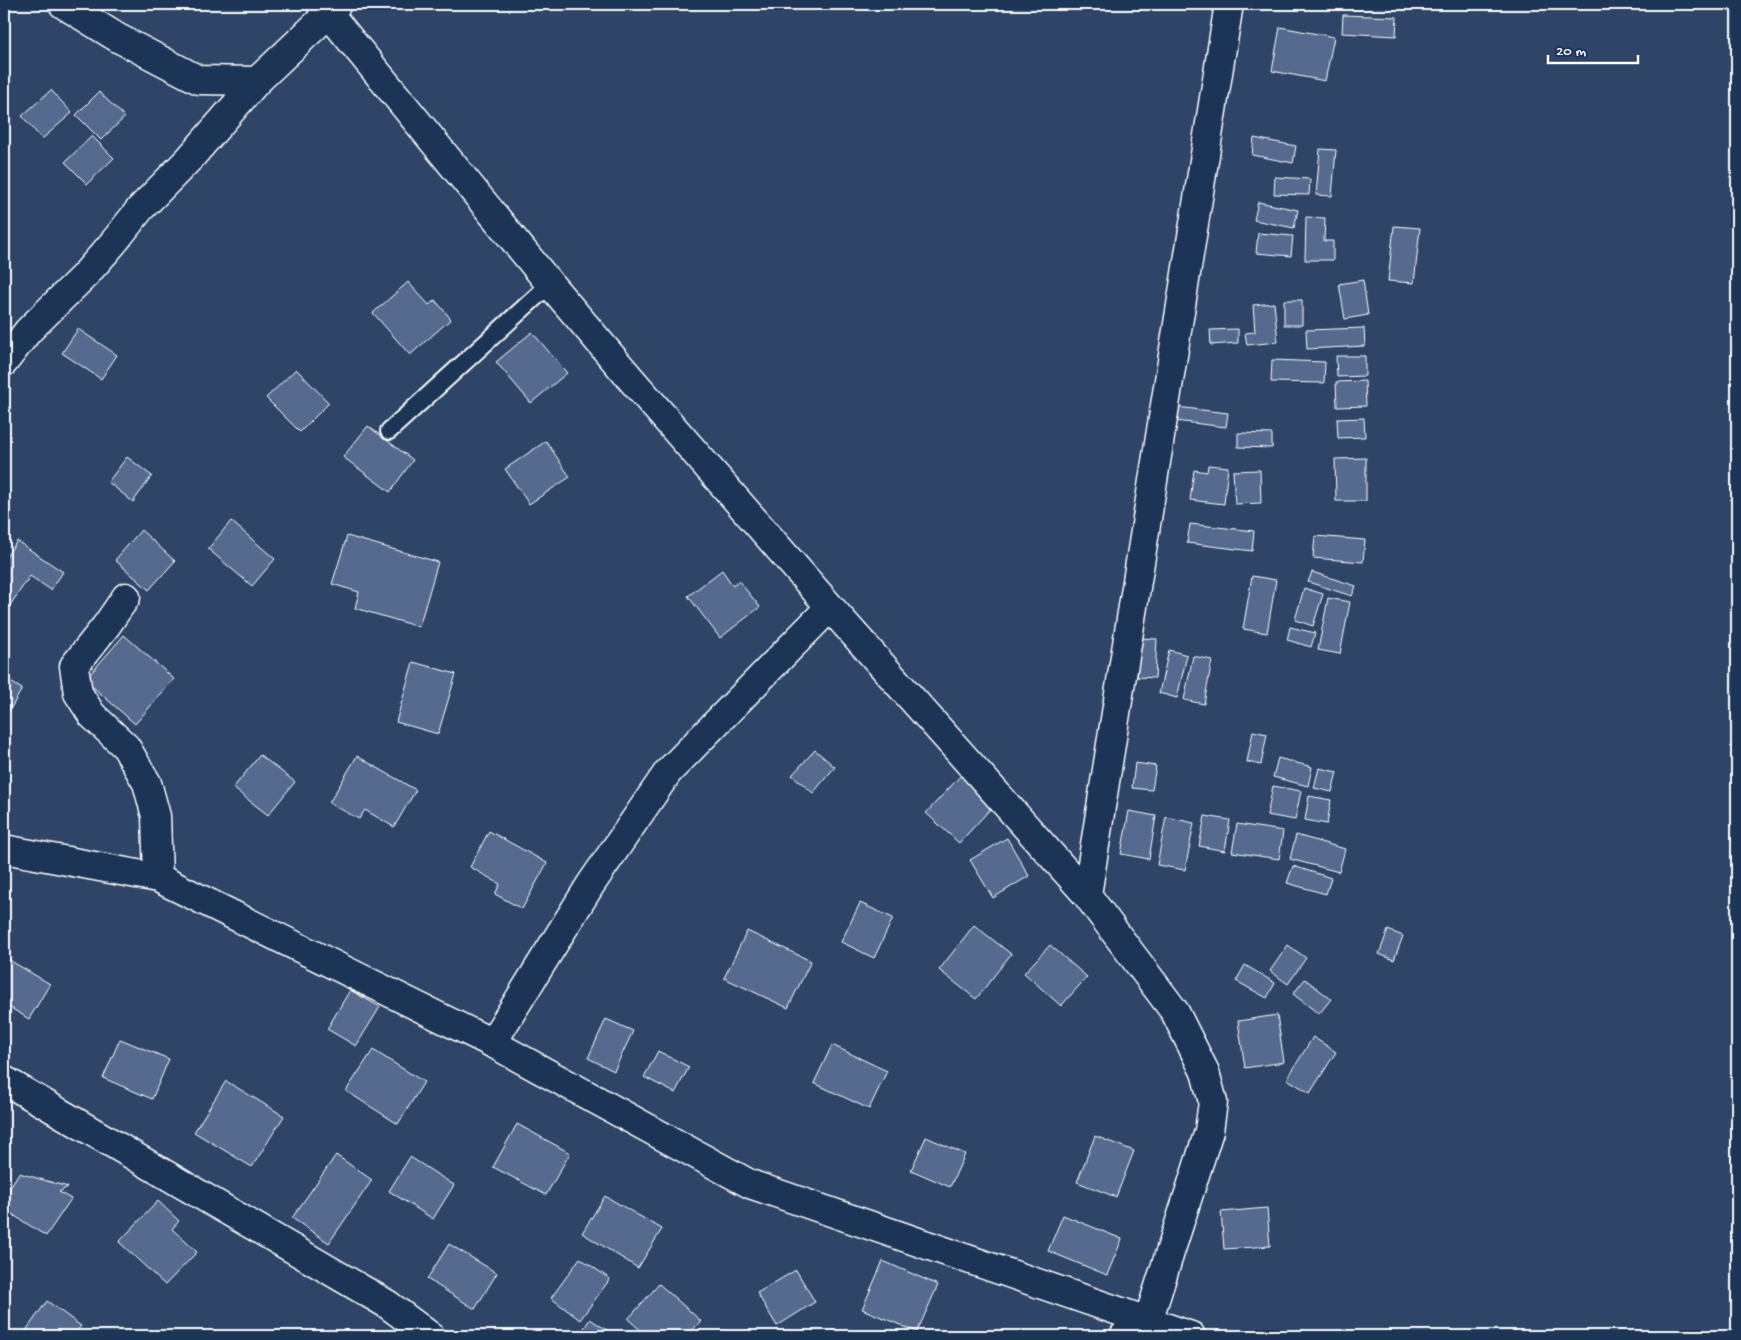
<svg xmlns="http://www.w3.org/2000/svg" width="1741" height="1340" font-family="'Gochi Hand',sans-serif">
<rect width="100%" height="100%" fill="#2e4568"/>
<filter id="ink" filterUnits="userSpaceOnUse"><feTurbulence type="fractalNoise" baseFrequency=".02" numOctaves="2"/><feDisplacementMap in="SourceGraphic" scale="10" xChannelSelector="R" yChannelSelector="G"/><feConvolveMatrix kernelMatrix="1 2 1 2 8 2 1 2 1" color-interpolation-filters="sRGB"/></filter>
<g filter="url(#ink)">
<path fill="#576b8f" stroke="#fff" d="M1343,15L1397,17L1396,36L1342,33Z
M1280,27L1334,37L1325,81L1272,71Z
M51,90L72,113L42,139L22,116Z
M99,92L125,117L101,140L76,115Z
M92,136L114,158L87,184L65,162Z
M1254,138L1296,146L1293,163L1252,155Z
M1320,149L1336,150L1332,196L1316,195Z
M1275,177L1310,179L1309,195L1274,194Z
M1258,202L1298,210L1294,228L1254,220Z
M1306,217L1325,218L1324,241H1333V260H1305Z
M1394,226L1420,228L1414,283L1388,281Z
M1258,233L1293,236L1291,256L1256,253Z
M1363,280L1368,315L1345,319L1339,284Z
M408,282L429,305L435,300L451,319L410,355L373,313Z
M1284,300H1302V325H1284Z
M1274,303L1278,342L1247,345L1245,333L1255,332L1253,305Z
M1364,328L1365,346L1307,349L1306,330Z
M78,329L117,355L101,379L62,353Z
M1238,329V343L1211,345L1210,330Z
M532,332L567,373L531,403L496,362Z
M1336,356H1365V376L1337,377Z
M1272,360L1325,362L1324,383L1271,382Z
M296,369L329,403L300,432L266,398Z
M1365,381L1366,406L1337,407L1336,382Z
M1176,407L1228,413L1226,427L1175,421Z
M1364,418L1365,437L1338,438L1337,419Z
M368,426L413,460L390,492L343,457Z
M1238,433L1272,434V448L1238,447Z
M546,441L570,477L529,504L505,469Z
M127,457L152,476L133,502L108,482Z
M1366,458V501H1336L1335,459Z
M1208,465L1228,467L1224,504L1190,500L1194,470L1207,472Z
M1260,470L1261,503L1235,504L1233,471Z
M231,521L275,559L252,586L208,549Z
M1190,524L1254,531L1252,551L1187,543Z
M141,530L175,561L149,590L115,560Z
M347,536L438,562L419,627L355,608L359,592L332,584Z
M1315,536L1365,540L1363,562L1313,558Z
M17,541L63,572L51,590L30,576L6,611L4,610V560Z
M722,570L733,586L739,581L760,607L720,638L688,596Z
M1312,572L1356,586L1352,596L1308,582Z
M1252,576L1276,580L1267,633L1243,629Z
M1304,588L1323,594L1313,626L1295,620Z
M1328,598L1350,602L1340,654L1318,650Z
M1290,627L1315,633L1311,647L1287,640Z
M124,635L174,679L135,724L85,680Z
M1140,638L1157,639L1155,678L1137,677Z
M1169,650L1187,655L1177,698L1159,693Z
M1193,656L1212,660L1204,704L1184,700Z
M413,662L456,674L438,734L396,722Z
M4,678L22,689L4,720Z
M1253,731L1267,734L1261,765L1247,762Z
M815,750L835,767L813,793L792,775Z
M260,755L295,782L268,815L233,788Z
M357,756L416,790L394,827L365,810L359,819L329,803Z
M1278,758L1312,767L1308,786L1273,777Z
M1135,763L1156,766L1152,790L1132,788Z
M1319,768L1337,772L1332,792L1314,788Z
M963,773L995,804L959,843L926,813Z
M1273,786L1301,791L1295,820L1267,815Z
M1309,796L1331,800L1327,824L1305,820Z
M1129,811L1156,816L1149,859L1121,854Z
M1205,816L1230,820L1225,851L1199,846Z
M1166,817L1194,823L1185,870L1157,865Z
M1237,824L1283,831L1279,859L1232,852Z
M489,831L547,863L522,909L495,894L500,884L470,867Z
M1296,835L1345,849L1339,872L1290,859Z
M1007,838L1029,876L993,898L970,860Z
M1293,866L1331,878L1326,894L1287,883Z
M860,903L893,918L874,958L841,942Z
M974,925L1011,954L976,999L939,970Z
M1388,930L1403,936L1394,960L1379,954Z
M747,931L811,961L788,1008L724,978Z
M1050,945L1087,977L1061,1006L1024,973Z
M1288,945L1306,958L1288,984L1270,971Z
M4,957L50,984L29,1019L4,1004Z
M1245,965L1275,983L1267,998L1236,981Z
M1305,979L1331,999L1319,1014L1293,994Z
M350,990L380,1007L356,1046L327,1029Z
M1277,1015L1284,1062L1245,1068L1238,1021Z
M606,1019L633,1031L614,1071L588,1058Z
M1313,1037L1336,1052L1310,1093L1287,1079Z
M120,1039L169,1059L152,1099L103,1078Z
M832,1045L887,1071L869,1109L814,1083Z
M373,1050L424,1082L398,1124L346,1091Z
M658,1051L689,1067L675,1093L644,1077Z
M226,1081L284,1116L252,1167L194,1132Z
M517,1124L570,1153L546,1195L493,1167Z
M1095,1136L1134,1151L1116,1197L1077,1182Z
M926,1137L965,1154L950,1187L911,1170Z
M336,1155L372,1180L329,1243L292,1218Z
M410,1157L454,1185L433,1219L389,1191Z
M19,1173L68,1187L59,1192L71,1199L46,1236L4,1209V1196Z
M605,1196L662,1229L638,1268L582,1233Z
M158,1201L179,1221L172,1229L197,1252L165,1285L119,1242Z
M1267,1208L1270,1246L1224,1249L1221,1212Z
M1063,1215L1122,1239L1107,1275L1048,1251Z
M449,1244L497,1273L475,1309L427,1279Z
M580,1258L610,1279L580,1320L551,1298Z
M883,1261L938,1285L917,1332L862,1309Z
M796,1270L815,1302L777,1326L757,1293Z
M659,1284L701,1321L687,1336H647L628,1319Z
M47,1301L81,1326L73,1336H22Z
M590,1319L616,1336H579Z"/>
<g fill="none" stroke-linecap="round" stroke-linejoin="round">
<defs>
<path id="lane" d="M389,431L550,284"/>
<path id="street" d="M63,4L118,38L199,80L257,81
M321,4L550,284L630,378L830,607L1087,895L1175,1012L1205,1072L1213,1102L1209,1131L1148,1321L1124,1336
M4,362L28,331L85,275L114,242L140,209L190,158L257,81L329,13L337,4
M126,597L106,626L74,666L78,693L92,715L126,747L147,783L156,816L158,878
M1087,895L1229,4
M492,1043L591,884L668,772L830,607
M4,1080L387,1304L430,1336"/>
<path id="secondary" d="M4,849L158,878L492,1043L750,1184L1191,1336"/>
</defs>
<use href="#lane" stroke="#fff" stroke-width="20"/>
<use href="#street" stroke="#fff" stroke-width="31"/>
<use href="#secondary" stroke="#fff" stroke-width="31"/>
<use href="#lane" stroke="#1d3557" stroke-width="16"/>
<use href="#street" stroke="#1d3557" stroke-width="28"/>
<use href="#secondary" stroke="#1d3557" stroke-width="28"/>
</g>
</g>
<rect width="1741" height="1340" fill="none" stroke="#1d3557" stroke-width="20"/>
<rect x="10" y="10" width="1721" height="1320" fill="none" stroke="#fff" stroke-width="2" filter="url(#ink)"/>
<path d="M1548 55v8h90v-8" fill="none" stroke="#ffffff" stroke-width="2.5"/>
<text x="1556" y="55" font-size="15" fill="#ffffff" stroke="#1d3557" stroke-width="4" paint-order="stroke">20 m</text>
</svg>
